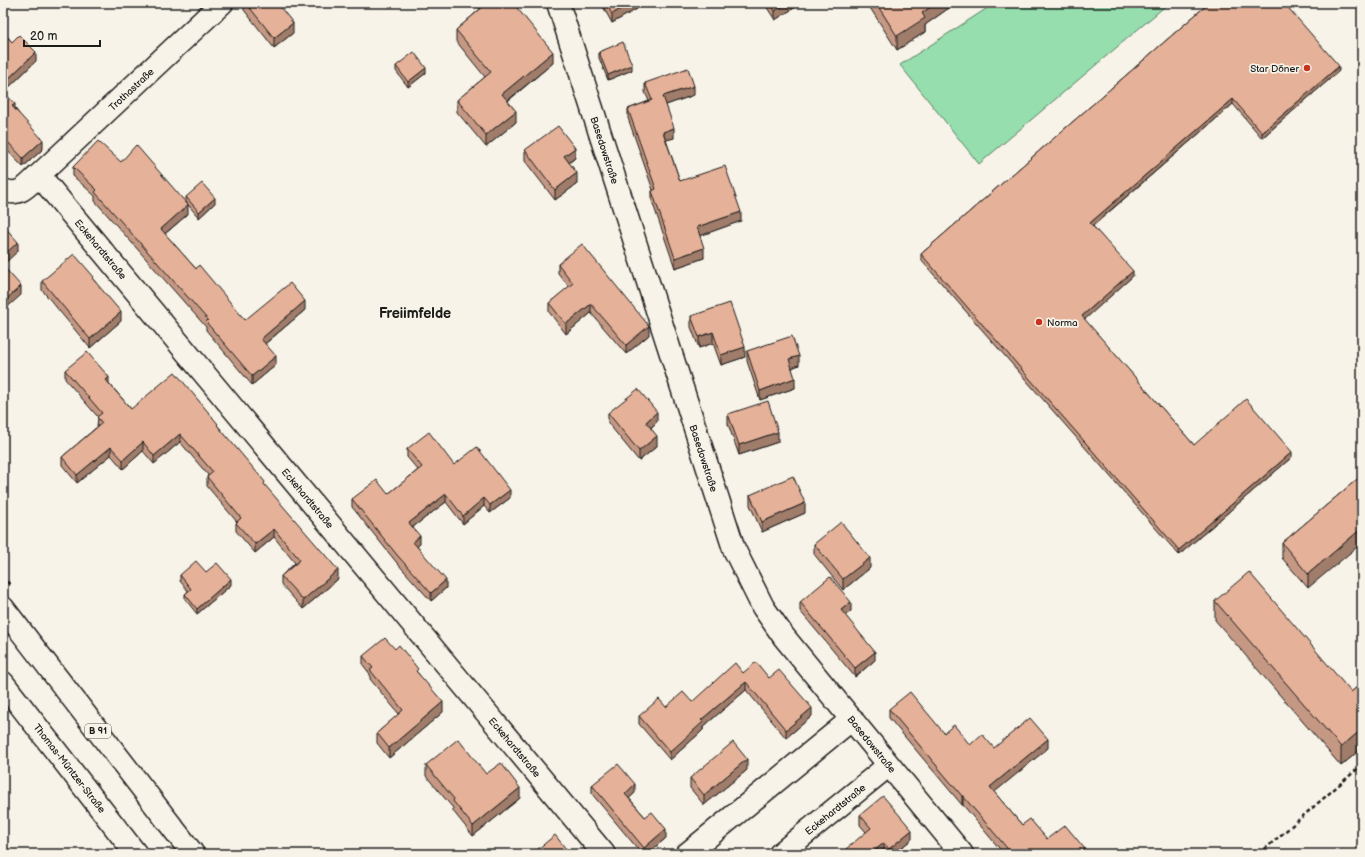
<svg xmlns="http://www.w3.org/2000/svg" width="1365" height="857" font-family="'Balsamiq Sans',sans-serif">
<rect width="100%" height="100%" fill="#f7f3e8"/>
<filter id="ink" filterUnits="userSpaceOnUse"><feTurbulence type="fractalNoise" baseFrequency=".025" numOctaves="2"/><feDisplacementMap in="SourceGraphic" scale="8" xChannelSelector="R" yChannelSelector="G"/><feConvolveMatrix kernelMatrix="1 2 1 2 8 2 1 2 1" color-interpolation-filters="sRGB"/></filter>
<g filter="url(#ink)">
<path fill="#96dead" stroke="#597d64" d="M995,3H1169L979,164L900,65Z"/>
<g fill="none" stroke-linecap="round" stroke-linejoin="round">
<defs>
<path id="minor" d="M558,3L734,549L763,607L784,637L962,854
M39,175L222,3
M3,190C20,197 27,186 39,175L604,854
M687,854L852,719
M780,854L889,765"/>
<path id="major" d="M3,608L193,854
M3,683L136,854"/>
</defs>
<use href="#minor" stroke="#1c1c1c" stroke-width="25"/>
<use href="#major" stroke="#1c1c1c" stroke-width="25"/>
<path stroke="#1c1c1c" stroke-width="2.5" stroke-dasharray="4 3" stroke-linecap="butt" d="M3,576L10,585
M1259,854L1362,765"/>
<use href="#minor" stroke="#f7f3e8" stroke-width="22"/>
<use href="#major" stroke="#f7f3e8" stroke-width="22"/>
</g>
<path fill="#c59883" stroke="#1c1c1c" d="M244,3H277L293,33L274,48L244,10Z
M476,3H513L553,63L508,101L516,122L486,147L457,112V100L485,77L456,41V30L480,9Z
M601,3H637V9L612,23Z
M764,3H802L775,20Z
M867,3H956L925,25V32L897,50Z
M1209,3L1339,71L1262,138L1233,104L1093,226L1133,276L1084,319L1194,445L1292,457L1179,555L921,260V254Z
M3,32L12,42L36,61L4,92L43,149L23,167L3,146Z
M599,52L632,70L608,80L599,58Z
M396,66L426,73L408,87L396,71Z
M645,83L694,95L666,105L674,138L666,140L680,181L741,221L699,236L704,258L675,268L652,201V191L653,190L628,118V109L649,101L645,92Z
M525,150L575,158L569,163L577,184L555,200L525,161Z
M121,162L188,214L165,234L196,269L245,320L305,310L265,344L276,365L252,385L206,330V327L95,201V196L73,176V167Z
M186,197L215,203L199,218L186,202Z
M558,264L649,335L626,354L591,313L566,334L549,312V303L569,287L558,273Z
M94,280L121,321L90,348L42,290V281Z
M691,316L745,357L721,365L713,343L699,348L691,327Z
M747,351L799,365L792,368L795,388L760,400L747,361Z
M65,370L109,383L131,409L218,426L338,579L303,609L281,584V576L295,563L274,537L255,553L236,531V523L237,522L207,486V477L208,475L180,442L154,464L143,451L123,469L111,455L77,483L62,465V457L98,426H97L98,417L65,379Z
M608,413L657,422L651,428L657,446L639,461L608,423Z
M728,414L778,442L739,455L728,424Z
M407,449L454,465L510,498L490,513L484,506L463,524L446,502L413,527L420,544L417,546L446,588L431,601L397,563L352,507V499L388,494L418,470L407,457Z
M1362,475L1308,588L1282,558V543Z
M750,495L805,513L762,532L750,505Z
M814,544L870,568L843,590L814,554Z
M206,572L231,585L197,614L185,599V594L188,591L180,581V575Z
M1215,601L1351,692L1362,683V748L1341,766L1215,620Z
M800,602L851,611L845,615L875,660L855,677L800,611Z
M395,649L418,673L443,712L389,758L377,743V733L399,714L370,679V674L363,665V656Z
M743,673L769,678L812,716L786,738L746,690L703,727V730L670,760L639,724V716L666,707L692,702Z
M889,709L970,745L994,748H1048L994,792L1022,825L1047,839L1085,854H1004L963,805H962L889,718Z
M426,765L486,774L520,798L473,836L453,811V808L426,776Z
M747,770L704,805L690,788V778Z
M592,785L635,793L629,798L645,817L666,838L647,854H642L592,794Z
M860,815L912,839L894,854H885L860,825Z"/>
<path fill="#a07c6a" stroke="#1c1c1c" d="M631,3H637V9L612,23V14Z
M787,3H802L775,20V11Z
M936,3H956L925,25V32L897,50V36L922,13Z
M293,23V33L274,48V38Z
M36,52V61L3,93V84Z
M553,52V63L502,105V94Z
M632,65V70L608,80V75Z
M1339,66V71L1262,138V133Z
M426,68V73L408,87V82Z
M694,86V95L663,106V96Z
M1233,99V104L1090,228V223Z
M15,104V112L12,106Z
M516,111V122L486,147V135Z
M674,128V138L663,141V132Z
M43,140V149L23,167V158Z
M575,148V158L564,166V156Z
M577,173V184L555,200V190Z
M215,198V203L199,218V212Z
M188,205V214L161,237V229Z
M741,212V221L697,237V227Z
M18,242V251L3,265V256Z
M704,248V258L675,268V258Z
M1133,271V276L1082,322V316Z
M21,286V295L3,311V302Z
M305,301V310L261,347V339Z
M591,304V313L566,334V324Z
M121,312V321L90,348V339Z
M649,326V335L626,354V345Z
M713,332V343L699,348V337Z
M745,347V357L721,365V355Z
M276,356V365L252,385V376Z
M799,356V365L789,369V359Z
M109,377V386L106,380Z
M795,378V388L760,400V391Z
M657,412V422L646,432V422Z
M778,432V442L739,455V445Z
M180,434V442L154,464V456Z
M657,436V446L639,461V451Z
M143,442V451L123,469V460Z
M111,447V455L77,483V475Z
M1292,452V457L1179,555V550Z
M510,490V498L490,513V505Z
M446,494V502L409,530V523Z
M484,498V506L463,524V516Z
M805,503V513L762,532V522Z
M1362,528V543L1308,588V574Z
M274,529V537L255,553V544Z
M420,536V544L413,550V542Z
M870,558V568L843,590V579Z
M338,570V579L303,609V600Z
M231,579V585L197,614V609Z
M446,580V588L431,601V593Z
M851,602V611L841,619V610Z
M875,652V660L855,677V668Z
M746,682V690L703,727V730L670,760V752L701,720Z
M443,702V712L389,758V748Z
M812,708V716L786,738V730Z
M1362,729V748L1341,766V747Z
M1048,739V748L990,796V787Z
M747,759V770L704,805V795Z
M635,784V793L625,802V794Z
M520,788V798L473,836V826Z
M962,796H963V805H962Z
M666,829V838L647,854H644V848Z
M912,830V839L894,854H889V849Z
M884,843V852L882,854H870Z
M1085,849V854H1079Z"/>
<path fill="#e5b198" stroke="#1c1c1c" d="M246,3H277L293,23L274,38Z
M484,3H513L553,52L502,94L516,111L486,135L457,100L491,72L456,30L485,5Z
M606,3H631L612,14Z
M770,3H787L775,11Z
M876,3H936L922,13L925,18L897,36Z
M1209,3H1284L1339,66L1262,133L1233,99L1090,223L1133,271L1082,316L1194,445L1246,399L1292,452L1179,550L921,254Z
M3,32L12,42L19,35L36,52L3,84Z
M623,42L632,65L608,75L599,52Z
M414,52L426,68L408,82L396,66Z
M688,68L694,86L663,96L674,128L663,132L680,181L725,166L741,212L697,227L704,248L675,258L652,191L656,189L628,109L652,100L645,83Z
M3,91L15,104L12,106L43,140L23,158L3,137Z
M558,126L575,148L564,156L577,173L555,190L525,150Z
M98,141L121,162L136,145L188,205L161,229L196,269L199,265L245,320L290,283L305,301L261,339L276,356L252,376L206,322L208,320L95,192L97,190L73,167Z
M202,183L215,198L199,212L186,197Z
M3,225L18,242L3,256Z
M582,244L649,326L626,345L591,304L566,324L549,303L573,283L558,264Z
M74,254L94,277L92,278L121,312L90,339L42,281Z
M3,266L21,286L3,302Z
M730,303L745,347L721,355L713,332L699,337L691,316Z
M792,336L799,356L789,359L795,378L760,391L747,351Z
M87,352L109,377L106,380L131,409L175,372L218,424L217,425L265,482L264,484L338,570L303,600L281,576L300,560L274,529L255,544L236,523L241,518L207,477L213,472L180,434L154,456L143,442L123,460L111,447L77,475L62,457L102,423L97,417L102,413L65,370Z
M638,389L657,412L646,422L657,436L639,451L608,413Z
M768,401L778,432L739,445L728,414Z
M429,432L454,465L477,447L510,490L490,505L484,498L463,516L446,494L409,523L420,536L413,542L446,580L431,593L397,555L352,499L377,480L388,494L422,467L407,449Z
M1362,475V528L1308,574L1282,543Z
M793,476L805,503L762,522L750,495Z
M841,522L870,558L843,579L814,544Z
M196,561L206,572L217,563L231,579L197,609L185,594L191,589L180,575Z
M1249,572L1351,692L1362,683V729L1341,747L1215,601Z
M830,577L851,602L841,610L875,652L855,668L800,602Z
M385,638L395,649L399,645L418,669L416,671L443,702L389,748L377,733L403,710L370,670L373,668L363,656Z
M756,662L769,678L779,670L812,708L786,730L746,682L701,720L703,722L670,752L639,716L659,699L666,707L683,692L692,702L735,663L743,673Z
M910,692L944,733L954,725L970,745L982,734L994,748L1030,718L1048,739L990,787L1022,825L1030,819L1047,839L1065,825L1085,849L1079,854H1012L963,796H962L889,709Z
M458,739L486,774L501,763L520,788L473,826L453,801L454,799L426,765Z
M733,742L747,759L704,795L690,778Z
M618,764L635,784L625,794L645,817L652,812L666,829L644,848L592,785Z
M883,796L912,830L889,849L884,843L870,854H840L871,828L860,815Z
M555,835L570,854H532Z"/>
</g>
<g fill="#c8321e" stroke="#f7f3e8" stroke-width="1.5">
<circle cx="1307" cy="68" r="4"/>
<circle cx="1039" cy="322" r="4"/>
</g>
<g text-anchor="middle" stroke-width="3.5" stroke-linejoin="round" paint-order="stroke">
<rect fill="#f7f3e8" stroke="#5e5c59" stroke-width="1" x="85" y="724" width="26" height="14" rx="3"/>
<g font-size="9" font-weight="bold" fill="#1c1c1c">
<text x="98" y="734">B 91</text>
</g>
<g font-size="10" fill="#1c1c1c" stroke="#f7f3e8" text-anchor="end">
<text x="1299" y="72">Star Döner</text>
<text x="1047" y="326" text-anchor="start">Norma</text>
</g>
<g font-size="10" fill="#1c1c1c" stroke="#f7f3e8">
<text transform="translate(131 89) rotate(-43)" y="4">Trothastraße</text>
<text transform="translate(605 150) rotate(72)" y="4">Basedowstraße</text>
<text transform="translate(101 249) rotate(50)" y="4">Eckehardtstraße</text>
<text transform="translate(704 458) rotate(72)" y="4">Basedowstraße</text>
<text transform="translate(308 498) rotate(50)" y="4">Eckehardtstraße</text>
<text transform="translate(872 744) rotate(51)" y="4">Basedowstraße</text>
<text transform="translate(515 747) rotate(50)" y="4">Eckehardtstraße</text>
<text transform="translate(70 768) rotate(52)" y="4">Thomas-Müntzer-Straße</text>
<text transform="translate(835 809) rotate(-39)" y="4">Eckehardtstraße</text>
</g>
<g font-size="14" font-weight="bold" fill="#1c1c1c" stroke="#f7f3e8">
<text x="415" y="318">Freiimfelde</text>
</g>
</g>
<rect width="1365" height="857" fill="none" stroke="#f7f3e8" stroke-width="16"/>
<rect x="8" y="8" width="1349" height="841" fill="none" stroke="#1c1c1c" stroke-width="1.5" filter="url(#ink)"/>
<path d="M24 40v6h76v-6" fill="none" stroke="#1c1c1c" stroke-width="2"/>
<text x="30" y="40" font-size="12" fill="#1c1c1c" stroke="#f7f3e8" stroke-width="3" paint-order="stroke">20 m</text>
</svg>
